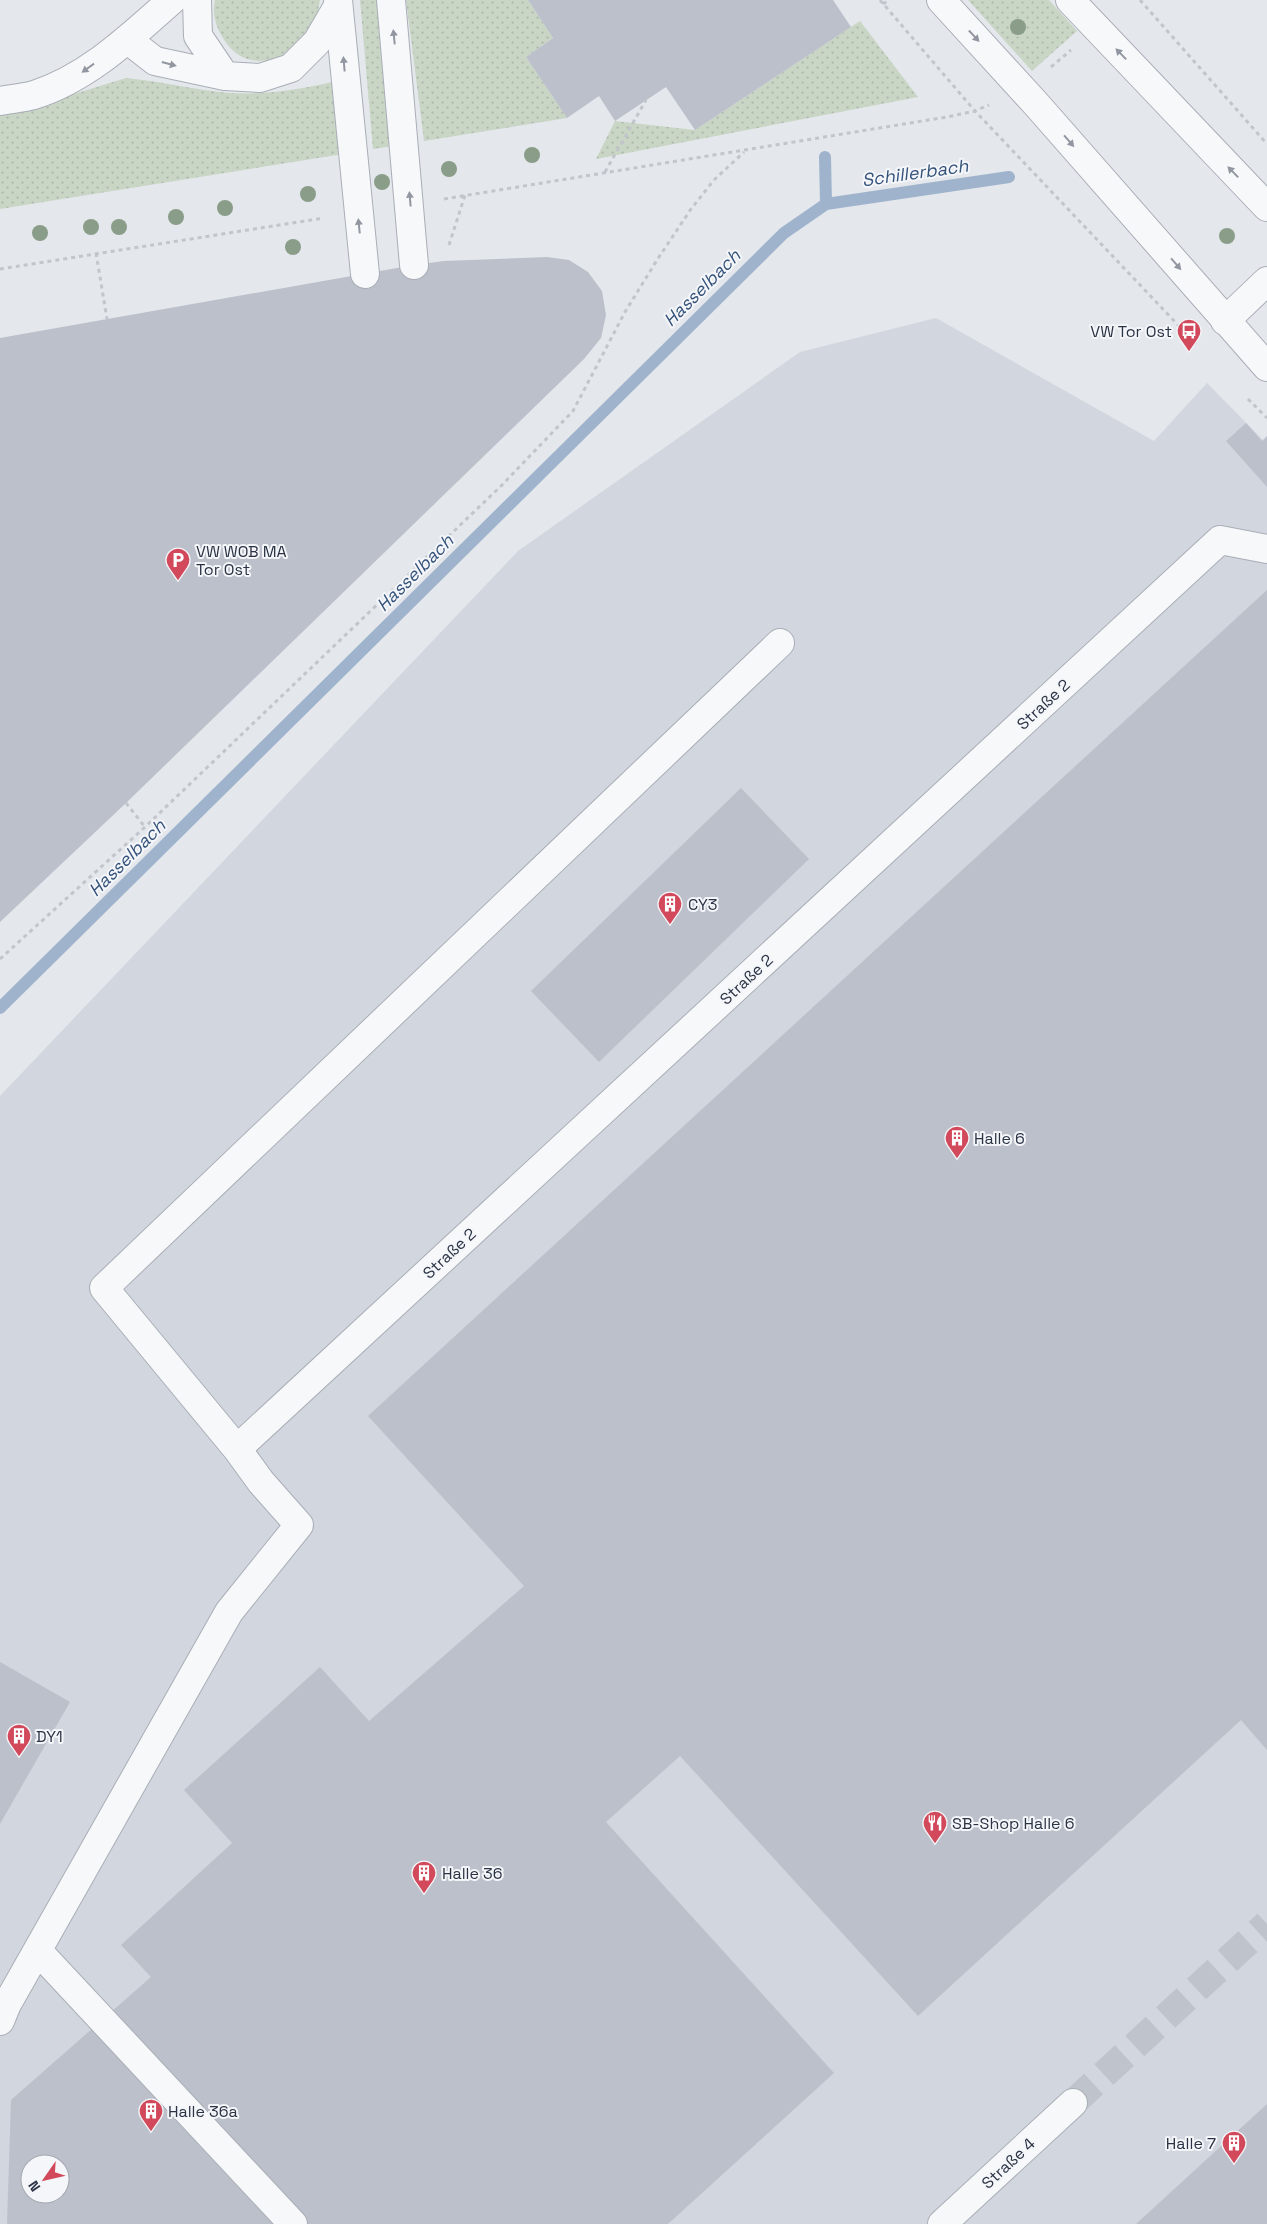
<svg xmlns="http://www.w3.org/2000/svg" width="1267" height="2224" font-family="'Space Grotesk',sans-serif">
<defs>
<pattern id="grass-dots" width="8" height="8" patternUnits="userSpaceOnUse" patternTransform="scale(1.25)"><rect width="8" height="8" fill="#c9d6c5"/><path d="M2 2h.1M6 6h.1" fill="none" stroke="#adb8ab" stroke-width="1.8" stroke-linecap="round"/></pattern>
</defs>
<rect width="100%" height="100%" fill="#e4e7ec"/>
<path fill="#d2d6de" fill-rule="evenodd" d="M936,318L1154,441L1207,383L1267,444V2224H0V1096L518,551L800,352ZM30,2164H60V2194H30Z"/>
<path fill="url(#grass-dots)" d="M215,0H320C318,8 318,19 314,26C312,30 307,34 304,38C278,67 240,72 220,33C215,23 212,11 215,0Z
M360,0H379L393,146L373,149Z
M406,0H528L553,38L526,57L567,118L424,141Z
M968,0H1049L1077,31L1032,71Z
M860,21L918,97L596,159L615,121L695,130Z
M126,78C161,81 194,90 229,93C264,95 298,90 332,82L343,154L0,209V113L35,106Z"/>
<g fill="none" stroke-linecap="round" stroke-linejoin="round">
<path stroke="#9fb4cc" stroke-width="12" d="M826,204L1009,177
M0,1008L784,233L826,204L825,157"/>
</g>
<path fill="#bbc0ca" fill-rule="evenodd" d="M528,0H833L851,27L695,130L666,87L615,121L599,96L567,118L526,57L553,38Z
M547,257L569,260L588,272L602,291L606,315L601,338L584,359L126,803L0,922V338L414,265L444,261Z
M1246,423L1262,441L1267,436V487L1226,441Z
M1267,590V1750L1241,1720L918,2016L680,1756L606,1822L834,2073L668,2224H7L11,2100L151,1977L121,1945L232,1843L184,1790L320,1667L369,1721L524,1586L368,1416ZM30,2164H60V2194H30Z
M741,788L809,859L599,1062L531,991Z
M0,1662L70,1702L0,1824Z
M1267,2104V2224H1136Z"/>
<g fill="none" stroke-linecap="round" stroke-linejoin="round">
<path stroke="#bfc3cb" stroke-width="28" stroke-dasharray="28 14" stroke-linecap="butt" d="M1073,2103L1267,1924"/>
<defs>
<path id="minor" d="M197,0L198,36L225,76
M338,0L365,274
M391,0L414,265
M941,0L1037,105L1267,367
M1070,0L1267,207
M128,40L155,61L225,76L260,78L291,68L317,42L338,6
M0,101C11,99 23,98 34,95C88,78 130,37 172,0
M1225,321L1267,281
M237,1449L1220,540L1267,549
M38,1951L293,2224
M0,2021L7,2004L229,1612L299,1525L261,1482L237,1449L104,1288L780,643
M942,2224L1073,2103"/>
</defs>
<use href="#minor" stroke="#a9aeb7" stroke-width="30"/>
<path stroke="#c2c5cb" stroke-width="3" stroke-dasharray="4 4" stroke-linecap="butt" d="M880,0L975,111L1196,344
M1140,0L1267,144
M883,4L889,0
M1051,67L1071,50
M605,172L646,100
M444,199L947,117L975,111L989,105
M449,245L465,195
M96,253L107,319
M0,269L324,218
M1248,399L1267,418
M126,803L145,827
M0,959L145,827L501,486L573,411L625,312L657,260L691,209L714,180L744,152"/>
<use href="#minor" stroke="#f7f8fa" stroke-width="28"/>
</g>
<g fill="#899d89">
<circle cx="1018" cy="27" r="8"/>
<circle cx="532" cy="155" r="8"/>
<circle cx="449" cy="169" r="8"/>
<circle cx="382" cy="182" r="8"/>
<circle cx="308" cy="194" r="8"/>
<circle cx="225" cy="208" r="8"/>
<circle cx="176" cy="217" r="8"/>
<circle cx="91" cy="227" r="8"/>
<circle cx="119" cy="227" r="8"/>
<circle cx="40" cy="233" r="8"/>
<circle cx="1227" cy="236" r="8"/>
<circle cx="293" cy="247" r="8"/>
</g>
<defs><path id="oneway-solid" d="M-6-.8H1V-3.2L6.5 0L1 3.2V.8H-6Z" transform="scale(1.25)"/></defs>
<g fill="#9196a0">
<use href="#oneway-solid" transform="translate(974 36) rotate(47)"/>
<use href="#oneway-solid" transform="translate(394 37) rotate(-96)"/>
<use href="#oneway-solid" transform="translate(1121 54) rotate(-134)"/>
<use href="#oneway-solid" transform="translate(169 64) rotate(15)"/>
<use href="#oneway-solid" transform="translate(344 64) rotate(-95)"/>
<use href="#oneway-solid" transform="translate(88 68) rotate(144)"/>
<use href="#oneway-solid" transform="translate(1069 141) rotate(49)"/>
<use href="#oneway-solid" transform="translate(1233 172) rotate(-134)"/>
<use href="#oneway-solid" transform="translate(410 199) rotate(-95)"/>
<use href="#oneway-solid" transform="translate(359 226) rotate(-96)"/>
<use href="#oneway-solid" transform="translate(1176 264) rotate(49)"/>
</g>
<defs>
<symbol id="bus-pin" viewBox="-11 -11 22 30"><path d="M0 17L-7.5 6A9.5 9.5 0 1 1 7.5 6Z" fill="#d1495b" stroke="#f4f6f9"/><path d="M-5-6H5V4H4V6H2V4H-2V6H-4V4H-5ZM-3.5-4V0h7V-4ZM-3.5 1.2v1.5H-2V1.2ZM2 1.2v1.5H3.5V1.2Z" fill="#fff"/></symbol>
<symbol id="parking-pin" viewBox="-11 -11 22 30"><path d="M0 17L-7.5 6A9.5 9.5 0 1 1 7.5 6Z" fill="#d1495b" stroke="#f4f6f9"/><path d="M-3.5-5.5H1a3.5 3.5 0 0 1 0 7H-1V5.5H-3.5ZM-1-3.4V-.6H.8a1.4 1.4 0 0 0 0-2.8Z" fill="#fff"/></symbol>
<symbol id="building-pin" viewBox="-11 -11 22 30"><path d="M0 17L-7.5 6A9.5 9.5 0 1 1 7.5 6Z" fill="#d1495b" stroke="#f4f6f9"/><path d="M-4-6H4V6H1V3H-1V6H-4ZM-2.5-4.3h1.7v1.8h-1.7ZM.8-4.3h1.7v1.8H.8ZM-2.5-1h1.7V.8h-1.7ZM.8-1h1.7V.8H.8Z" fill="#fff"/></symbol>
<symbol id="restaurant-pin" viewBox="-11 -11 22 30"><path d="M0 17L-7.5 6A9.5 9.5 0 1 1 7.5 6Z" fill="#d1495b" stroke="#f4f6f9"/><path d="M-5-6h1v4h1v-4h1v4h1v-4h1v5L-1.5 .5V6h-2V.5L-5-1ZM5-6V6H3V1.5H1.5Q1.5-4 5-6Z" fill="#fff"/></symbol>
</defs>
<g fill-rule="evenodd">
<use href="#bus-pin" x="1175" y="317" width="28" height="38"/>
<use href="#parking-pin" x="164" y="546" width="28" height="38"/>
<use href="#building-pin" x="656" y="890" width="28" height="38"/>
<use href="#building-pin" x="943" y="1124" width="28" height="38"/>
<use href="#building-pin" x="5" y="1722" width="28" height="38"/>
<use href="#restaurant-pin" x="921" y="1809" width="28" height="38"/>
<use href="#building-pin" x="410" y="1859" width="28" height="38"/>
<use href="#building-pin" x="137" y="2097" width="28" height="38"/>
<use href="#building-pin" x="1220" y="2129" width="28" height="38"/>
</g>
<g text-anchor="middle" stroke-width="4" stroke-linejoin="round" paint-order="stroke">
<g font-size="16" fill="#2b3445" stroke="#f4f6f9" text-anchor="start">
<text x="1172" y="337" text-anchor="end">VW Tor Ost</text>
<text x="196" y="557">VW WOB MA<tspan x="196" dy="18">Tor Ost</tspan></text>
<text x="688" y="910">CY3</text>
<text x="974" y="1144">Halle 6</text>
<text x="36" y="1742">DY1</text>
<text x="952" y="1829">SB-Shop Halle 6</text>
<text x="442" y="1879">Halle 36</text>
<text x="168" y="2117">Halle 36a</text>
<text x="1216" y="2149" text-anchor="end">Halle 7</text>
</g>
<g font-size="16" fill="#2b3445" stroke="#f4f6f9">
<text transform="translate(1043 704) rotate(-43)" y="6">Straße 2</text>
<text transform="translate(746 979) rotate(-43)" y="6">Straße 2</text>
<text transform="translate(449 1253) rotate(-43)" y="6">Straße 2</text>
<text transform="translate(1008 2163) rotate(-43)" y="6">Straße 4</text>
</g>
<g font-size="18" font-style="italic" fill="#34527a" stroke="#f4f6f9">
<text transform="translate(915 173) rotate(-8)" y="6">Schillerbach</text>
<text transform="translate(702 288) rotate(-45)" y="6">Hasselbach</text>
<text transform="translate(415 573) rotate(-45)" y="6">Hasselbach</text>
<text transform="translate(127 858) rotate(-45)" y="6">Hasselbach</text>
</g>
</g>
<g transform="translate(45 2179) rotate(236)"><circle r="24" fill="#f4f6f9" stroke="#a4a8b1"/>
<path d="M0-4L9 19L0 12L-9 19Z" fill="#d1495b"/>
<text y="-8" font-size="14" font-weight="bold" text-anchor="middle" fill="#2b3445">N</text>
</g>
</svg>
